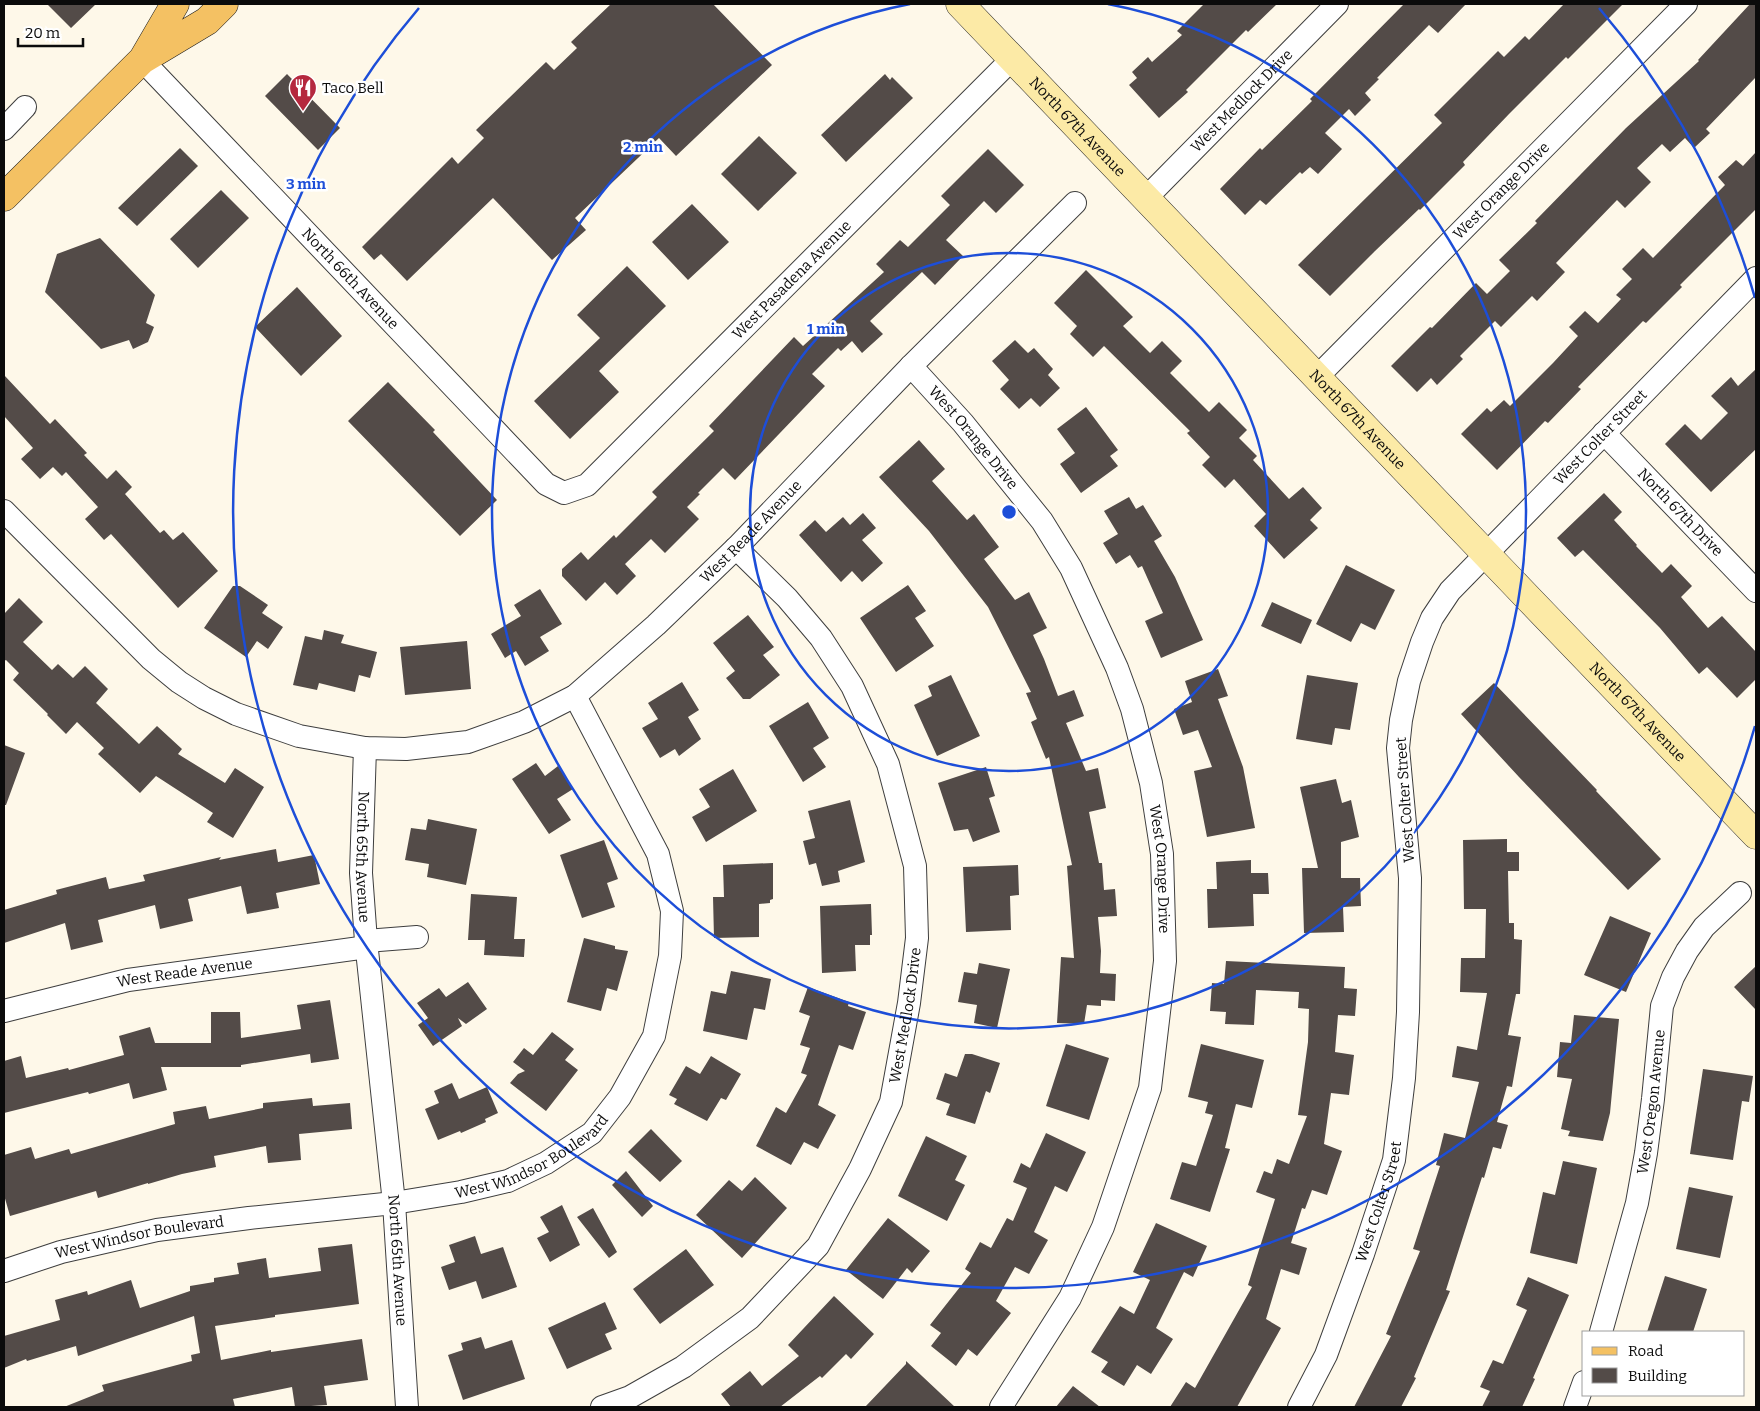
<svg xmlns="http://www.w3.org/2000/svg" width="1760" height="1411" font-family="Bitter,serif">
<rect width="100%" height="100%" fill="#fef8e9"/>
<path fill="#534b48" d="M47,4H96L71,28Z
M611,4H713L772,65L676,156L659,138L575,218L586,230L552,260L493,198L407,281L381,254L374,260L362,247L452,157L458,164L484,138L476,130L546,62L554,70L577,48L571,42Z
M1204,4H1277L1248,32L1246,30L1186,90L1188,92L1159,118L1129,85L1137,78L1132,72L1148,57L1152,62L1182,35L1177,31Z
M1404,4H1466L1438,33L1429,25L1377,78L1379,79L1365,93L1371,100L1355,116L1349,109L1325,133L1342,149L1318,174L1310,167L1302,174L1300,172L1266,205L1260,200L1245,215L1220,189L1260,148L1262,150L1312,101L1310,99Z
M1564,4H1623L1568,59L1566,57L1509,114L1463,162L1465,165L1420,210L1419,209L1375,251L1330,296L1298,265L1442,123L1434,115L1498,51L1504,57L1525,36L1529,40Z
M1750,4H1756V77L1706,129L1710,133L1694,148L1685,138L1670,152L1662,144L1637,168L1651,182L1625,208L1617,200L1556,263L1565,272L1537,301L1532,296L1501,327L1495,321L1460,356L1463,359L1437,385L1431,378L1417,392L1391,366L1430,327L1432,328L1476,283L1487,294L1510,271L1499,260L1537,223L1535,221L1626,128L1699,61L1698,60Z
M287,74L340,128L318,150L265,96Z
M885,74L890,80L892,77L913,98L846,162L821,135Z
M759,136L797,173L758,211L721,174Z
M180,148L198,166L137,226L118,208Z
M988,149L1024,185L996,213L984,201L946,240L963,256L935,285L922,272L870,321L883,334L862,353L852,341L841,351L838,348L812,374L825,386L735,480L723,468L698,493L700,494L687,507L699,519L665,553L651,539L625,564L636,576L617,595L605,582L586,601L562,576V569L581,552L588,560L614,535L616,538L657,497L652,492L714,431L709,426L794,337L803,346L884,272L876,264L900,240L908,247L950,205L941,196Z
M1756,152V209L1680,285L1682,287L1646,323L1643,321L1578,387L1581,389L1548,423L1545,421L1497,470L1461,434L1487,408L1491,412L1504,400L1510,406L1553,363L1578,336L1569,327L1585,311L1598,323L1621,299L1616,295L1632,279L1622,269L1643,248L1653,258L1725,185L1718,177L1736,160L1743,166Z
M221,190L249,218L198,268L170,239Z
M692,204L729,242L688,280L652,242Z
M100,238L155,295L146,323L154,327L148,342L133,349L129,340L101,349L45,292L57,254Z
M627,266L666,306L599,371L619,392L570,439L534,401L600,338L577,315Z
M1086,270L1133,317L1123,326L1150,353L1162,341L1182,361L1170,373L1209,412L1219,402L1247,430L1239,438L1257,456L1253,460L1289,499L1303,487L1322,508L1310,520L1318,528L1284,559L1254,526L1266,514L1234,479L1225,488L1202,465L1210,457L1187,433L1190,431L1104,346L1093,357L1070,334L1077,326L1054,303Z
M297,287L342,336L301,376L255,327Z
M1015,340L1028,353L1034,348L1053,369L1048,375L1060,388L1040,407L1031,398L1019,409L1000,389L1009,380L992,361Z
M1756,369V449L1711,492L1665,444L1685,424L1701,440L1728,413L1711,396L1731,377L1738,386Z
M4,375L50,424L55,419L87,453L84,455L107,479L116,470L132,487L125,494L160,533L164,530L173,540L183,532L218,571L178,608L111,534L104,540L85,519L98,507L66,472L62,476L53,467L40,479L21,459L33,448L4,416Z
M388,382L435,430L433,432L497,500L460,536L348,421Z
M1086,407L1118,450L1110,456L1118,466L1081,493L1060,464L1075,453L1057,429Z
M919,440L945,469L932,481L967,520L974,514L999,547L984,559L1015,600L1029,592L1047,628L1033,635L1044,659L1058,696L1074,690L1084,716L1066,723L1086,771L1098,768L1106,808L1089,812L1099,863H1102L1104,890L1115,889L1117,916L1098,917L1101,951L1100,973L1116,974L1115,1001L1101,1000V1006L1087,1005L1084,1024L1057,1023L1061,957L1074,958L1067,866L1072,865L1049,757L1046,759L1031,722L1037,719L1026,693L1031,692L988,607L929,531L879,477Z
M1604,493L1622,512L1614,520L1637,545L1636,546L1662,573L1671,564L1692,586L1681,597L1708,628L1722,616L1756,652V679L1737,698L1707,667L1699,674L1660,628L1583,550L1575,557L1557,538Z
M1129,497L1136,509L1143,505L1162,536L1154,541L1175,577L1203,640L1161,658L1145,621L1163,613L1142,566L1138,568L1130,555L1116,564L1103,543L1118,534L1104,511Z
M863,513L876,528L862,540L883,563L862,582L852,571L841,582L799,535L815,520L826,532L843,517L850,525Z
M1346,565L1395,590L1375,630L1361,623L1351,642L1316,624Z
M908,585L926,611L915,618L934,646L896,672L860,618Z
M233,586H240L268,605L262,613L283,627L268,649L257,641L246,657L204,628Z
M540,589L562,624L540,637L549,651L525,666L516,651L505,658L491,634L521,616L514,605Z
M19,598L43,622L23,642L52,670L58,664L73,678L85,666L108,689L96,703L139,744L157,726L182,749L178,754L225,783L235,768L264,787L233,838L207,822L213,813L156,776L140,793L98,754L104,748L77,722L66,734L47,715L48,714L13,680L19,673L6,660L4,661V614Z
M1272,602L1312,620L1301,644L1261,626Z
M748,615L774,647L763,655L780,675L750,699H743L726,678L735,671L713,643Z
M324,630L344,635L341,643L377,652L370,678L359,675L355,692L319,683L317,690L293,685L305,636L322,640Z
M467,641L471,689L405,695L400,647Z
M1218,669L1228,696L1218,699L1243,767L1255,828L1207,837L1194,771L1212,767L1198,730L1183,735L1174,709L1192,702L1185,681Z
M951,675L980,736L937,756L914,705L932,696L928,686Z
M1307,675L1358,683L1350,730L1335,728L1332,745L1296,739Z
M682,682L699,710L688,717L701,739L679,756L675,749L660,758L642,728L658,719L648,703Z
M1494,683L1597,790L1596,791L1661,859L1628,890L1519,777L1461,714Z
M808,702L829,738L813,748L826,767L803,782L769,726Z
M4,745L25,753L6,805H4Z
M536,763L545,776L558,766L573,789L557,799L571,820L549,834L512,779Z
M986,767L995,796L989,798L1000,832L973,842L968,829L954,831L938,783Z
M733,769L757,811L706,842L692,817L710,807L699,789Z
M1336,779L1342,803L1351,800L1359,837L1341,842V878H1360L1361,906L1343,907L1344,932L1304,933L1302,868H1318L1300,787Z
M850,800L865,862L838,871L840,882L822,886L816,863L809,865L803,841L815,838L808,811Z
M428,819L477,829L466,885L427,877L429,864L405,860L411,828L426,830Z
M1507,839V852H1519V871H1508L1509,923H1514V939L1522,940L1520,994H1516L1508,1035L1521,1037L1512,1087L1507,1086L1497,1122L1508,1125L1501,1149L1493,1147L1484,1178L1482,1177L1446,1290L1450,1291L1414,1377L1416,1378L1401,1407H1354L1391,1336L1386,1334L1420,1251L1413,1249L1440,1166L1436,1165L1444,1133L1465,1138L1479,1082L1452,1077L1457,1046L1477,1050L1487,993L1460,992L1461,958H1485L1486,909H1464L1463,840Z
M604,840L618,879L607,883L615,907L582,918L560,855Z
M276,849L278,862L314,855L320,884L276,893L279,908L247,914L241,886L188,899L193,921L160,929L155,905L98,920L103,942L71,950L65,923L4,943V910L57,894L56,890L106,877L109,889L145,881L143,875L221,857L219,860Z
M1251,860V873H1268L1269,894H1253L1254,926L1208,928L1207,889H1217L1216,862Z
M773,863V899L770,900V903L759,904V937L714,938L713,897H724L723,865Z
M1018,865L1019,895L1010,896L1011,930L966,932L963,867Z
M471,894L517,897L514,939H525L524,957L484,955L485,940H468Z
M871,904L872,935H870V945H855L856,971L822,973L820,906Z
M1610,916L1651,933L1626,992L1584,975Z
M584,938L615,946V949L628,951L617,991L607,988L601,1011L567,1002Z
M1226,961L1345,967L1344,988L1357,989L1355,1016L1338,1015L1335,1052L1354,1055L1349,1095L1331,1093L1324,1144L1342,1151L1327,1195L1312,1190L1305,1209L1302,1208L1291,1243L1307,1248L1299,1275L1281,1269L1266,1319L1281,1328L1237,1407H1170L1186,1382L1195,1388L1252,1287L1248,1285L1275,1199L1256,1192L1264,1171L1272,1174L1277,1159L1289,1164L1307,1116L1298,1115L1308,1042L1309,1009L1298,1008L1299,992L1256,990L1254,1025L1225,1024L1226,1012L1210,1011L1212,983L1224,984Z
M979,963L1010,969L997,1028L974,1023L977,1005L958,1002L964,972L977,974Z
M1756,966V1010L1734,987Z
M731,971L771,979L765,1010L754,1008L747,1040L703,1031L711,991L726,994Z
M468,982L487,1009L466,1024L458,1018L462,1026L433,1046L418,1025L428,1018L417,1003L439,988L446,997Z
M808,987L849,1002L848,1006L866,1012L853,1050L839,1045L818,1105L836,1115L818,1149L804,1142L791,1165L756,1146L776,1107L786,1113L807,1075L801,1073L810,1048L800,1045L810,1016L799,1012Z
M330,1000L339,1059L311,1063L310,1054L241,1065V1067H161L167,1090L133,1099L129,1083L89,1094L88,1092L4,1113V1061L21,1056L26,1078L68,1068L69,1070L124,1055L119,1036L150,1027L155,1043H211V1012H240L241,1038L301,1029L297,1005Z
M1574,1015L1619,1019L1610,1113L1603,1141L1568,1136L1570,1131L1561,1129L1572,1079L1557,1077L1560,1042L1571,1043Z
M552,1032L574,1049L565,1060L578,1070L546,1111L510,1083L518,1074L525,1071L513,1062L524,1048L533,1055Z
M1066,1044L1109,1058L1089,1120L1046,1106Z
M1201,1044L1264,1060L1252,1108L1236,1104L1225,1148L1230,1149L1210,1212L1170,1199L1182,1162L1196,1166L1213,1115L1205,1113L1208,1102L1188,1097Z
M965,1054H972L1000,1063L990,1093L986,1091L975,1124L946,1115L950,1104L936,1099L945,1073L957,1077Z
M711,1056L741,1074L726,1100L721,1098L707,1121L674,1104L677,1099L669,1095L686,1066L700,1074Z
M1703,1069L1753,1076L1749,1102L1742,1101L1733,1160L1690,1154Z
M452,1083L459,1099L487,1087L498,1113L485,1119L486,1122L461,1133L460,1131L438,1140L425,1109L439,1103L434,1091Z
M312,1098L313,1106L350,1103L352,1129L299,1134L301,1160L268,1163L266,1146L214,1156L216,1167L182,1174L148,1184V1183L98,1198L96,1191L10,1216L4,1195V1155L31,1147L35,1159L69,1149L71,1154L175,1124L173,1112L206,1106L209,1119L263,1108V1103Z
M651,1129L682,1161L660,1182L628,1152Z
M1046,1133L1086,1152L1067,1192L1055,1186L1034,1232L1048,1240L1029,1274L1015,1267L996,1301L1011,1313L977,1356L968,1349L956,1366L931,1346L941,1333L930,1325L971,1273L965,1269L980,1242L991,1248L1007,1218L1013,1221L1027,1188L1013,1182L1021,1163L1030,1168Z
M926,1136L967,1156L955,1180L965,1185L947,1221L898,1196Z
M1563,1161L1597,1168L1577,1264L1530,1253L1543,1192L1555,1195Z
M626,1171L653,1206L642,1217L612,1185Z
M755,1177L787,1208L742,1258L696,1215L729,1180L742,1191Z
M1689,1187L1733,1196L1720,1258L1676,1249Z
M562,1205L580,1245L550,1262L537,1238L549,1232L540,1217Z
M593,1208L617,1252L609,1258L577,1217Z
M888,1218L930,1251L912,1273L907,1268L883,1299L846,1270Z
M1156,1223L1207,1246L1193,1277L1184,1272L1156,1328L1173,1339L1151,1374L1137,1365L1124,1386L1101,1372L1108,1362L1091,1352L1120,1306L1134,1314L1150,1280L1133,1272Z
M475,1236L481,1254L503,1247L517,1287L482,1299L476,1281L449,1290L441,1267L455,1262L449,1245Z
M352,1244L359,1304L275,1315V1317L215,1326L221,1360L271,1350V1352L362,1339L368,1380L324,1386L327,1405L295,1407L292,1387L233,1399L235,1407H64L104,1391L102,1385L192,1361L191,1355L200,1353L194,1316L78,1356L76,1346L27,1361L26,1359L4,1368V1336L60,1320L55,1300L87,1291L88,1295L131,1280L140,1308L190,1291V1286L214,1282V1278L239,1274L237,1263L266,1258L269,1278L321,1271L318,1248Z
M686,1249L714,1285L660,1324L633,1289Z
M1665,1276L1707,1289L1693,1332H1647Z
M1528,1277L1569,1295L1533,1378L1535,1379L1522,1407H1482L1490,1391L1480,1387L1493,1360L1503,1364L1527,1310L1516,1305Z
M834,1296L874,1334L851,1359L846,1354L822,1378L820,1376L780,1407H731L721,1394L750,1371L762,1386L799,1356L788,1345Z
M605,1302L617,1329L605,1334L612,1349L567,1369L548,1328Z
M481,1337L485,1349L512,1340L525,1379L463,1400L448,1355L463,1350L461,1343Z
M906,1361L955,1407H865L906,1364Z
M1073,1386L1100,1407H1056Z"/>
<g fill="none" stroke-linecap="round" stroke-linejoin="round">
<defs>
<g id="minor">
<path id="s1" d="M142,60L546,484L564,493L587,485L1013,58"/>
<path d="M4,129L25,107"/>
<path id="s2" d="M1147,197L1337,4"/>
<path id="s3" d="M911,366L963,423L1042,521L1071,568L1117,668L1132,709L1151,783L1162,854L1165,961L1150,1088L1103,1227L1070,1298L1001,1407"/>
<path id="s4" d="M1317,377L1686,4"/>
<path id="s5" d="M1604,433L1756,591"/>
<path id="s6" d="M4,511L151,659L179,682L204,698L236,714L299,736L365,748L406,749L468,742L524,722L575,696L656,625L736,548L911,366L1075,203"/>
<path id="s7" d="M365,748L361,873L366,941L394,1203L407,1407"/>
<path d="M366,941L417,937"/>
<path id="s8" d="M4,1011L128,980L367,947"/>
<path id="s9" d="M4,1271L61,1252L157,1230L249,1218L394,1203L461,1192L508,1181L546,1163L592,1133L620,1097L654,1036L670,956L672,911L658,854L575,696"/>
<path id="s10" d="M1601,1332L1637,1203L1646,1153L1653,1099L1662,1006L1673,977L1687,951L1704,927L1740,893"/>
<path id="s11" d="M602,1407L630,1397L683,1367L750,1318L818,1246L860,1169L891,1102L909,1003L917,938L915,866L888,764L852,686L821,638L787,598L736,548"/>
<path id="s12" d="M1299,1407L1326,1355L1363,1254L1394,1160L1404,1078L1408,1012L1410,878L1398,748L1401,720L1409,681L1422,642L1432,618L1450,591L1756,278"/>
<path d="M1575,1407L1584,1382"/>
</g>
<g id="secondary">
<path id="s13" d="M960,4L1529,599L1756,835"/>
</g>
<path id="primary" d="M144,57L175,4
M4,197L142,60L207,21L224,4"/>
</defs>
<use href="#minor" stroke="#3e3e3e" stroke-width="24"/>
<use href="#secondary" stroke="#2d2d2d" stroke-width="29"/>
<use href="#primary" stroke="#1c1c1c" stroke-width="29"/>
<use href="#minor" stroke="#fff" stroke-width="22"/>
<use href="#secondary" stroke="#fceaa6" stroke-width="28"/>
<use href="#primary" stroke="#f4c163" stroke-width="28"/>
</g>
<g fill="none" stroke="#1d4ed8" stroke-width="2.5">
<circle cx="1009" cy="512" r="259"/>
<path d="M1108 4A517 517 0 1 1 910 4"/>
<path d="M1755 726A776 776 0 1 1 419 8M1599 8A776 776 0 0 1 1755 298"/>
</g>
<defs>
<symbol id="restaurant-pin" viewBox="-11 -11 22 30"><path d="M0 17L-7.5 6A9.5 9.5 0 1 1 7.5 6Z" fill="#b5283e" stroke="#fff"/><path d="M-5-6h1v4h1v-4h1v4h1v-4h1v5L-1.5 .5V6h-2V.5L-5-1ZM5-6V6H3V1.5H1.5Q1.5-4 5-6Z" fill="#fff"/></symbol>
</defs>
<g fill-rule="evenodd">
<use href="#restaurant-pin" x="287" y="72" width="32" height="43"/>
</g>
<g text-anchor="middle" stroke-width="5" stroke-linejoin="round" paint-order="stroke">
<g font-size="15" fill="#0b0b0b" stroke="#fff" text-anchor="start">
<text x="322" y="93">Taco Bell</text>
</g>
<g font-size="15" fill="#0b0b0b" stroke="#fff">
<text dy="5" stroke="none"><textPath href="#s2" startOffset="135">West Medlock Drive</textPath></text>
<text dy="5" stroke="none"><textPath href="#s13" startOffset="170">North 67th Avenue</textPath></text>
<text dy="5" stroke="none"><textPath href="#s4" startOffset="262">West Orange Drive</textPath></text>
<text dy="5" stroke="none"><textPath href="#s1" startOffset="302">North 66th Avenue</textPath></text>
<text dy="5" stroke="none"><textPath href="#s1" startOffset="920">West Pasadena Avenue</textPath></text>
<text dy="5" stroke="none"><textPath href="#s13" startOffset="575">North 67th Avenue</textPath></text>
<text dy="5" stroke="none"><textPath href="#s12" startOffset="1061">West Colter Street</textPath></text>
<text dy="5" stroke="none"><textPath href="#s3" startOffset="95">West Orange Drive</textPath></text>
<text dy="5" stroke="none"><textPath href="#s5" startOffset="110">North 67th Drive</textPath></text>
<text dy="5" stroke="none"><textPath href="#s6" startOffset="905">West Reade Avenue</textPath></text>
<text dy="5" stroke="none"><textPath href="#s13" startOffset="980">North 67th Avenue</textPath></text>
<text transform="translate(1405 800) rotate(-94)" y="5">West Colter Street</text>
<text dy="5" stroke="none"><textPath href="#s7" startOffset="109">North 65th Avenue</textPath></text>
<text dy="5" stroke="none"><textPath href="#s3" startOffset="575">West Orange Drive</textPath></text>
<text dy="5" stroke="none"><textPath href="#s8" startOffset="185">West Reade Avenue</textPath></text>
<text dy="5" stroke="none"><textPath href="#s11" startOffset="522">West Medlock Drive</textPath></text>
<text dy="5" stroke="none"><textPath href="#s10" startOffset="236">West Oregon Avenue</textPath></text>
<text dy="5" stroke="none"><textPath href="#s9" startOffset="545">West Windsor Boulevard</textPath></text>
<text dy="5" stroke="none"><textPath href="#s12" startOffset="221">West Colter Street</textPath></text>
<text dy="5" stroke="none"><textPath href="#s9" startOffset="140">West Windsor Boulevard</textPath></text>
<text dy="5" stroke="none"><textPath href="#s7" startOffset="514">North 65th Avenue</textPath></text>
</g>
</g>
<circle cx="1009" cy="512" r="8" fill="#1d4ed8" stroke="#fff" stroke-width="2.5"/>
<g font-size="15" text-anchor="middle" font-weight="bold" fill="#1d4ed8" stroke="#fff" stroke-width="5" stroke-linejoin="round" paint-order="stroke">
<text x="643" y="152">2 min</text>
<text x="306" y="189">3 min</text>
<text x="826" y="334">1 min</text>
</g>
<rect width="1760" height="1411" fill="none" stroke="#0b0b0b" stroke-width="10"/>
<rect x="1582" y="1331" width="162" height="65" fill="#ffffff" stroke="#9d9d9d"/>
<rect x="1592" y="1347" width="25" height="8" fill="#f4c163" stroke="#9d9d9d"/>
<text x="1628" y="1356" font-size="15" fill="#0b0b0b">Road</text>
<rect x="1592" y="1368" width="25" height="15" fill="#534b48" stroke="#9d9d9d"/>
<text x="1628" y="1381" font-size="15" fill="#0b0b0b">Building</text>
<path d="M18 38v8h65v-8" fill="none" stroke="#0b0b0b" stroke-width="2.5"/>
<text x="25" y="38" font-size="15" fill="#0b0b0b" stroke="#ffffff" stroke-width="4" paint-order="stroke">20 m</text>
</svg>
